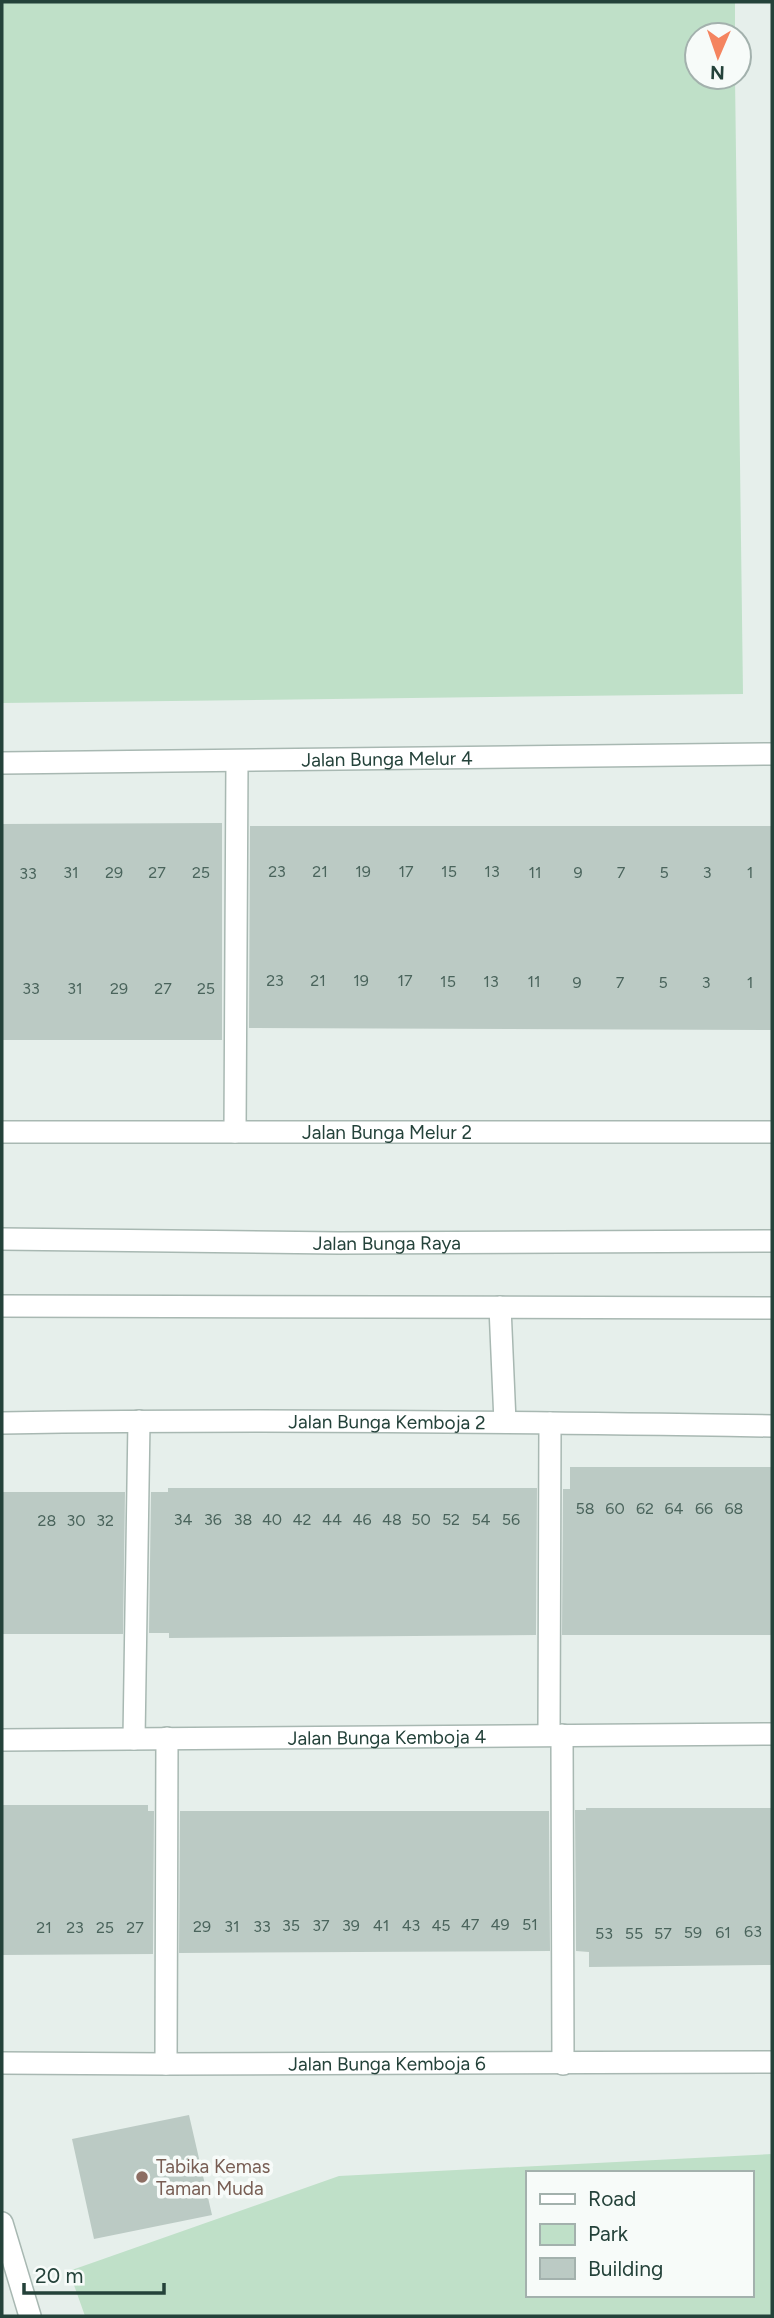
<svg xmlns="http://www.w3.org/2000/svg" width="774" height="2318" font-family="Figtree,sans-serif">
<rect width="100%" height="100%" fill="#e6efeb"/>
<path fill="#bfe0c8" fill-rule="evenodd" d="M2,2H735V35H697V77H735L743,694L2,703Z
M772,2154V2316H85L69,2271L339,2176ZM527,2173H751V2295H527Z"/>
<path fill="#bbcac4" d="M222,823V1040H2V824Z
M250,826H772V1030L249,1028Z
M570,1467H772V1635H562L563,1489H570Z
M168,1488H537L536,1635L169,1638V1633H149L151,1492H168Z
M2,1492H125L123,1634H2Z
M2,1805H148V1811H154L153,1954L2,1955Z
M586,1808H772V1965L589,1967V1952L576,1951L575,1810H586Z
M180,1811H549L550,1951L179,1953Z
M189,2115L212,2215L94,2239L72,2139Z"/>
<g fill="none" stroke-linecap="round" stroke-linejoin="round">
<defs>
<g id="minor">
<path id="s1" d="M2,763L772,754"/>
<path id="s2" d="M2,1132H772"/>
<path d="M235,1132L237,761"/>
<path id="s3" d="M2,1239L339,1243L772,1241"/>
<path d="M2,1306L772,1308"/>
<path d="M500,1307L505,1422"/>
<path id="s4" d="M2,1423C259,1419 515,1422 772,1426"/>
<path d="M549,1735L550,1423"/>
<path d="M562,1735L563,2064"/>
<path d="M134,1739L139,1421"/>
<path id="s5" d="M2,1740L772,1734"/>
<path id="s6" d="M2,2063L166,2064L772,2062"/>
<path d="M166,2064L167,1738"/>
<path d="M2,2223L30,2316"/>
</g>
</defs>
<use href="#minor" stroke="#a8b8b2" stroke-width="24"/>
<use href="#minor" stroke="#fff" stroke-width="21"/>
</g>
<circle fill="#8d6e63" stroke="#f7fbf9" stroke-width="2.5" cx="142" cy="2177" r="7"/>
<g text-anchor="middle" stroke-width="7" stroke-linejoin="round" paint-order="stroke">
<g font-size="16" fill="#4a645c">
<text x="277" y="877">23</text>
<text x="320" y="877">21</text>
<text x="363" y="877">19</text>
<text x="406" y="877">17</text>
<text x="449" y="877">15</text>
<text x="492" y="877">13</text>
<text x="71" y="878">31</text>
<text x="114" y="878">29</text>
<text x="157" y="878">27</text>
<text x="201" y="878">25</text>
<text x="535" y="878">11</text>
<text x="578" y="878">9</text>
<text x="621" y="878">7</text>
<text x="664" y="878">5</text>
<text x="707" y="878">3</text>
<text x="750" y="878">1</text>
<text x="28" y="879">33</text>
<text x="275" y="986">23</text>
<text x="318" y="986">21</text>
<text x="361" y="986">19</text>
<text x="405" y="986">17</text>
<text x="448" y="987">15</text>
<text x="491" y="987">13</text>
<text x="534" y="987">11</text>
<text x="577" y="988">9</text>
<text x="620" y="988">7</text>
<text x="663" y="988">5</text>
<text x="706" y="988">3</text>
<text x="750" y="988">1</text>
<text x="31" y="994">33</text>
<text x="75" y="994">31</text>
<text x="119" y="994">29</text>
<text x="163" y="994">27</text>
<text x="206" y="994">25</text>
<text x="585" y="1514">58</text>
<text x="615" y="1514">60</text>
<text x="645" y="1514">62</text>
<text x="674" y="1514">64</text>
<text x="704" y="1514">66</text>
<text x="734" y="1514">68</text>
<text x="183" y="1525">34</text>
<text x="213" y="1525">36</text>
<text x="243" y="1525">38</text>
<text x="272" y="1525">40</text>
<text x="302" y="1525">42</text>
<text x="332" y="1525">44</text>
<text x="362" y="1525">46</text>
<text x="392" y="1525">48</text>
<text x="421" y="1525">50</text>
<text x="451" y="1525">52</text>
<text x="481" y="1525">54</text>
<text x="511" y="1525">56</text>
<text x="47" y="1526">28</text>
<text x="76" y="1526">30</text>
<text x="105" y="1526">32</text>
<text x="470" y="1930">47</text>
<text x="500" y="1930">49</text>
<text x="530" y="1930">51</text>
<text x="291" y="1931">35</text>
<text x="321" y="1931">37</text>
<text x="351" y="1931">39</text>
<text x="381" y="1931">41</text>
<text x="411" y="1931">43</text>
<text x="441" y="1931">45</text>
<text x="202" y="1932">29</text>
<text x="232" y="1932">31</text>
<text x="262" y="1932">33</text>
<text x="44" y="1933">21</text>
<text x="75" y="1933">23</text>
<text x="105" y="1933">25</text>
<text x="135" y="1933">27</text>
<text x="753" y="1937">63</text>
<text x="693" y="1938">59</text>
<text x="723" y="1938">61</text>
<text x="604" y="1939">53</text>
<text x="634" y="1939">55</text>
<text x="663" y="1939">57</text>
</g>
<g font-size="19" fill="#24423a" stroke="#f7fbf9">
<text dy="7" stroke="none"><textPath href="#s1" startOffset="385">Jalan Bunga Melur 4</textPath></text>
<text dy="7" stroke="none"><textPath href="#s2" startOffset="385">Jalan Bunga Melur 2</textPath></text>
<text dy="7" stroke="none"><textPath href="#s3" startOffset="385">Jalan Bunga Raya</textPath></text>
<text dy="7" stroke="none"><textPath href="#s4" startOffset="385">Jalan Bunga Kemboja 2</textPath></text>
<text dy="7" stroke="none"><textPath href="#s5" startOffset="385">Jalan Bunga Kemboja 4</textPath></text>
<text dy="7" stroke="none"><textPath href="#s6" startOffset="385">Jalan Bunga Kemboja 6</textPath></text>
</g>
<g font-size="19" fill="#785e54" stroke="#f7fbf9" text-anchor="start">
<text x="156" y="2173">Tabika Kemas<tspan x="156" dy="22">Taman Muda</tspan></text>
</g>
</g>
<rect width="774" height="2318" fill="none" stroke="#24423a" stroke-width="7"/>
<rect x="526" y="2171" width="228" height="126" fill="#f7fbf9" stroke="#a3b1ad" stroke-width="2"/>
<rect x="540" y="2194" width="35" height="10" fill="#ffffff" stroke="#a3b1ad" stroke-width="2"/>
<text x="588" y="2206" font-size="21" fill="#24423a">Road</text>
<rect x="540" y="2224" width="35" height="21" fill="#bfe0c8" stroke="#a3b1ad" stroke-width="2"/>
<text x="588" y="2241" font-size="21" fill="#24423a">Park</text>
<rect x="540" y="2258" width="35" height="21" fill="#bbcac4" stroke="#a3b1ad" stroke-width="2"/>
<text x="588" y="2276" font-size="21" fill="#24423a">Building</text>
<g transform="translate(718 56) rotate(182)"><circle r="33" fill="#f7fbf9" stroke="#a3b1ad" stroke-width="2"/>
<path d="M0-5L12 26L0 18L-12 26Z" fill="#f4845f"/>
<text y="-10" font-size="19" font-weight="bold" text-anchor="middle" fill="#24423a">N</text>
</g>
<path d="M24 2283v10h140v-10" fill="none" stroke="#24423a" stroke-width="3.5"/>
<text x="35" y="2283" font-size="21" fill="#24423a" stroke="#f7fbf9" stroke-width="5" paint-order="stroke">20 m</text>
</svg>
